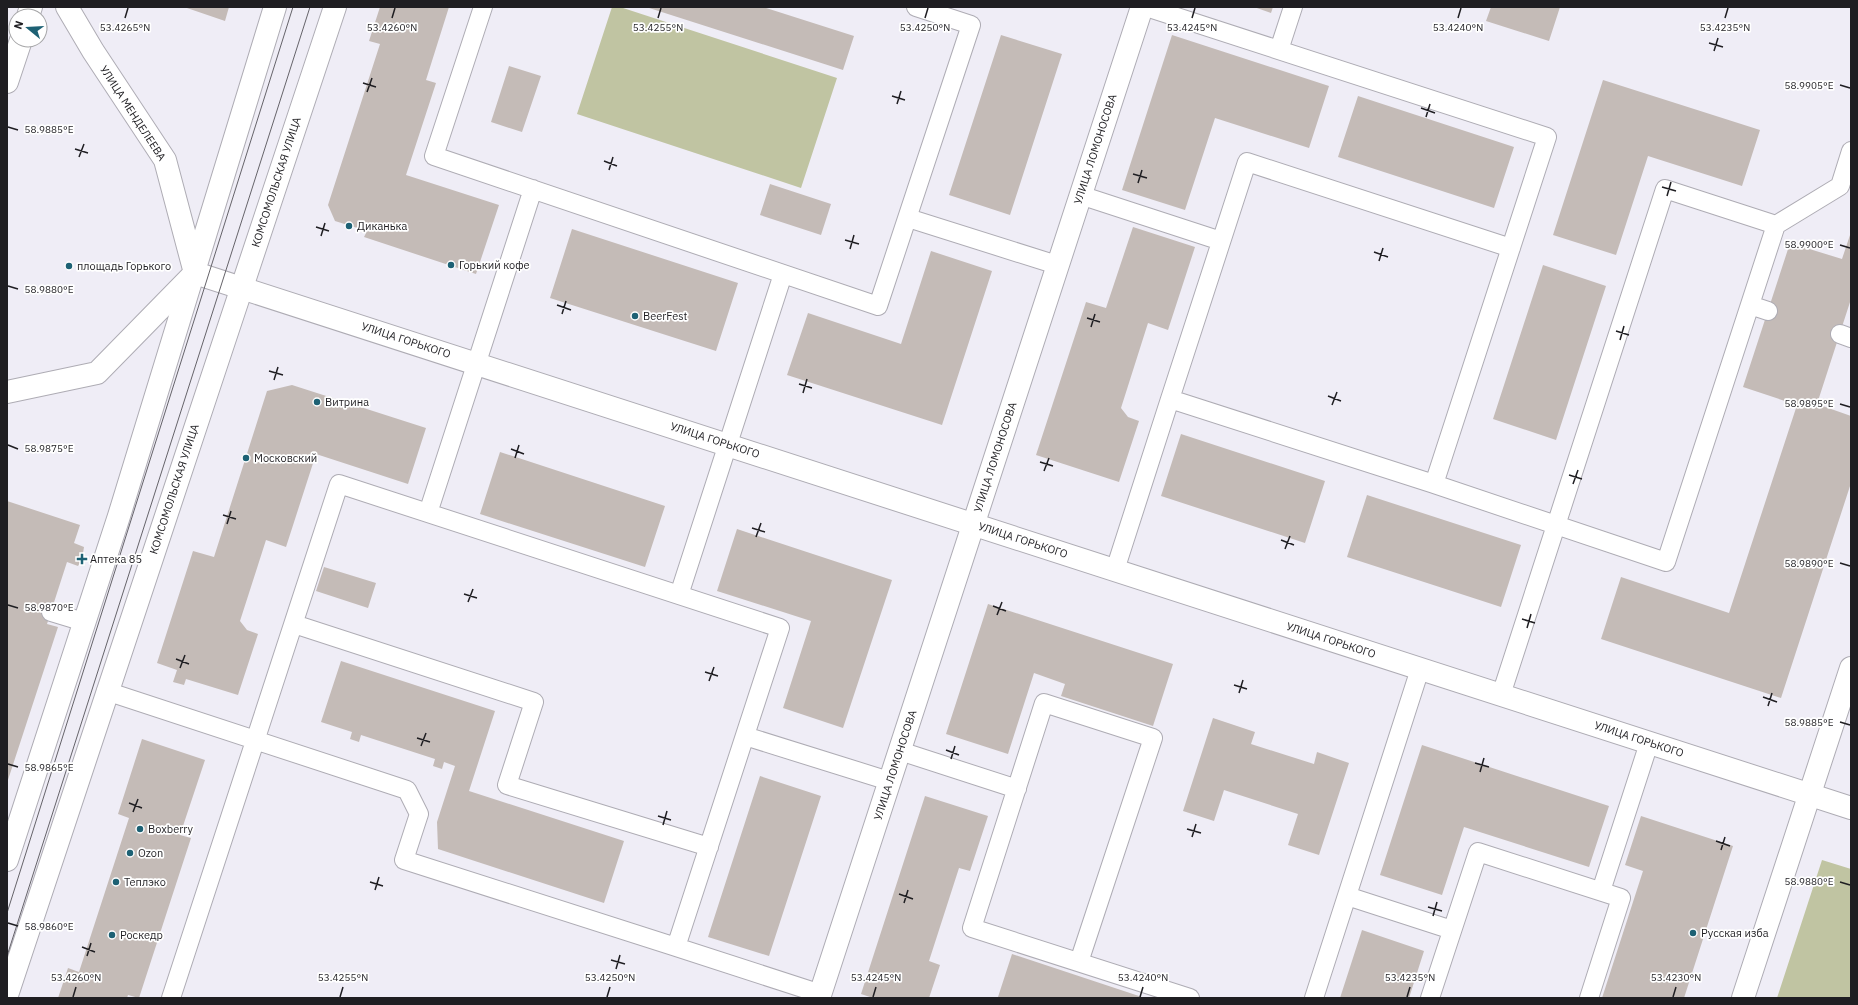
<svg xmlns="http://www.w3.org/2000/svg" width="1858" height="1005" font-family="'IBM Plex Sans',sans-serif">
<rect width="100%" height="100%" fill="#efedf6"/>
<path fill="#c0c4a2" d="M612,7H620L837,78L801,188L577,114Z
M1822,860L1851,869V998H1777Z"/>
<path fill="#c4bbb7" d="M184,7H229L225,21Z
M380,7H449L426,80L436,83L406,175L499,205L476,274L364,237L367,231L335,221L328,205L380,44L369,41Z
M646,7H763L854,36L843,70Z
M1254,7H1273L1271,13Z
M1491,7H1560L1549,41L1486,21Z
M1001,35L1062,54L1010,215L949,195Z
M1172,35L1329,86L1309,148L1215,118L1185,210L1122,190Z
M509,66L541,76L522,132L491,122Z
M1603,80L1760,130L1742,186L1648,156L1616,255L1553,235Z
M1358,96L1514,147L1494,208L1338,157Z
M770,184L831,204L821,235L760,215Z
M1133,227L1195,247L1168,330L1148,323L1121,408L1128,417L1139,421L1119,482L1036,455L1086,302L1106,308Z
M572,229L738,283L716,351L550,298Z
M1851,232V299L1817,404L1851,416V483L1781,698L1601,639L1621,577L1729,613L1797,405L1743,387L1790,243L1842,259Z
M931,251L992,271L942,425L787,375L808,313L901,344Z
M1543,265L1606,286L1556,440L1493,419Z
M292,385L426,428L408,484L316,454L286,547L266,540L240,621L247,630L258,634L238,695L186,679L184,685L173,682L177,670L157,663L193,551L214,557L267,391Z
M1181,434L1325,481L1305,543L1161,496Z
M500,452L665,506L645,567L480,514Z
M1367,495L1521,545L1501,607L1347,557Z
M7,501L80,525L74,543L84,547L82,559L78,566L67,562L47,624L58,627L7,783Z
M737,529L892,580L843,728L783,708L811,621L717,591Z
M324,567L376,583L368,608L316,591Z
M988,604L1173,664L1153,726L1061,696L1065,684L1034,673L1008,754L946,734Z
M341,661L495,711L469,791L624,841L604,903L438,849L437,822L455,766L444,762L442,769L433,766L435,759L361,735L359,742L350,739L352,732L321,722Z
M1213,718L1255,732L1251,744L1314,764L1317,752L1349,763L1319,855L1288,845L1298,814L1224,790L1214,821L1183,811Z
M142,739L205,760L180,835L191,838L139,998L128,995L127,998H58L68,968L79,972L129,818L118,814Z
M1422,745L1609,806L1589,867L1464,827L1442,895L1380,875Z
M760,776L821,796L769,956L708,937Z
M925,796L988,816L970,871L959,868L929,961L940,965L929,998H873L861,994Z
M1641,816L1733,846L1684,998H1602L1643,871L1625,865Z
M1362,930L1424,951L1409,998H1340Z
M1012,954L1145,998L998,997Z"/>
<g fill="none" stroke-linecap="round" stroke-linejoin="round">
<defs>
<path id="service" d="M483,7L434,156L878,306L971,25L916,7
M1146,7L1547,137L1434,484L1170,399L1247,162L1511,248
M1279,50L1293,7
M1080,195L1221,241
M908,218L1057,265
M1750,305L1768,311
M1840,334L1851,338
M1434,484L1666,562L1776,225
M428,513L533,189
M1115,570L1170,399
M679,595L783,274
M51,612L84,622
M294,624L534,702L507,785L709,847
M106,691L407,790L419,814L404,860L676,947L780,628L339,484L171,998
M1501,695L1665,189L1776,225L1840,186L1851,151
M745,736L889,781
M900,751L1017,789
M1601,891L1649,743
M1347,896L1452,930
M676,947L821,994
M1079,962L1153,738L1044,703L972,928L1190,998
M1314,998L1420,669
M1430,998L1478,852L1621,898L1589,998"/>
<path id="minor" d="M28,16L31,7
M7,82L21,40
M7,392L97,373L195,273L165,160L93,51L67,7
M819,998L1142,7
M1743,998L1851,668"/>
<path id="tertiary" d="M195,273L1851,808"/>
<path id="secondary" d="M7,860L119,516L275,7
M7,995L335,7"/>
</defs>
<use href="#service" stroke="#aeacb4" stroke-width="20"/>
<use href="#minor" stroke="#aeacb4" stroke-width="24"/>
<use href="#tertiary" stroke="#aeacb4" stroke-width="24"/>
<use href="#secondary" stroke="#aeacb4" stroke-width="24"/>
<use href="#service" stroke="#fff" stroke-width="18"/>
<use href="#minor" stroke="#fff" stroke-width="22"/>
<use href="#tertiary" stroke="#fff" stroke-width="22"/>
<use href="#secondary" stroke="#fff" stroke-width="22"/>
<path stroke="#656369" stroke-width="1" d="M7,913L293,7
M7,956L310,7"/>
</g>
<path fill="none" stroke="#1f1e22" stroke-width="1.5" d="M125,18L128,8M392,18L395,8M658,18L661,8M925,18L928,8M1192,18L1195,8M1458,18L1461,8M1725,18L1728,8M1709,43L1723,47M1714,51L1718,38M363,83L376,87M1840,85L1850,88M367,92L372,78M892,96L905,100M897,104L901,91M1421,108L1435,113M1426,117L1430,104M8,127L18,130M75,149L88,153M79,157L84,144M604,161L617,166M609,170L613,157M1133,174L1147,178M1138,183L1142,170M1662,187L1676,191M1667,196L1671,182M316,227L329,231M321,236L325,223M845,240L859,244M1840,245L1850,248M850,249L854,235M1374,252L1388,257M1379,261L1383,248M8,286L18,289M557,305L571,310M562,314L566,301M1087,318L1100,322M1091,327L1095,314M1616,331L1629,335M1620,340L1624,326M269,371L283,375M274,380L278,367M799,384L812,388M803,393L807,379M1328,396L1341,401M1840,404L1850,407M1332,405L1337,392M8,445L18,449M511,449L524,454M515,458L519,445M1040,462L1053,466M1044,471L1049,458M1569,475L1582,479M1573,484L1578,470M223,515L236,519M227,524L231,511M752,528L765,532M756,537L761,523M1281,540L1294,545M1285,549L1290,536M1840,563L1850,566M464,594L477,598M468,602L473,589M8,605L18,608M993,606L1006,611M997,615L1002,602M1522,619L1535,623M1527,628L1531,614M176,659L189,664M180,668L185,655M705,672L718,676M709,681L714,667M1234,685L1247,689M1239,693L1243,680M1763,697L1777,702M1768,706L1772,693M1840,722L1850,725M417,738L430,742M421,746L426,733M946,750L959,755M951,759L955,746M1475,763L1489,767M8,764L18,767M1480,772L1484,758M129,803L142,808M133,812L138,799M658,816L671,820M663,825L667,811M1187,829L1201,833M1192,837L1196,824M1716,841L1730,846M1721,850L1725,837M370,882L383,886M1840,882L1850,885M375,890L379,877M899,894L913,899M904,903L908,890M1428,907L1442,911M1433,916L1437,902M8,923L18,926M82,947L95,952M87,956L91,943M611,960L625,964M616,969L620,955M73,997L76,987M340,997L343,987M607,997L610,987M873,997L876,987M1140,997L1143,987M1407,997L1410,987M1673,997L1676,987"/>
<g fill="#1d6174" stroke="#fff" stroke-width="1.5">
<circle cx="349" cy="226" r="4"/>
<circle cx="451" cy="265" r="4"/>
<circle cx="69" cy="266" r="4"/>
<circle cx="635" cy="316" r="4"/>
<circle cx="317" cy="402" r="4"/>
<circle cx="246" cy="458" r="4"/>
<path d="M80 553h4v4h4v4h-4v4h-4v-4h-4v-4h4z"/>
<circle cx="140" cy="829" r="4"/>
<circle cx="130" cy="853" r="4"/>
<circle cx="116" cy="882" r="4"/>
<circle cx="1693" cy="933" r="4"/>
<circle cx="112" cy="935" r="4"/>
</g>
<g text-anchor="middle" stroke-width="3.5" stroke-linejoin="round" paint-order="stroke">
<g font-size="11" fill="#1f1e22" stroke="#fff">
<text transform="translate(133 113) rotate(57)" y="4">УЛИЦА МЕНДЕЛЕЕВА</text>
<text transform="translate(1095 149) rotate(-72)" y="4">УЛИЦА ЛОМОНОСОВА</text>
<text transform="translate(276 182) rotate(-72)" y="4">КОМСОМОЛЬСКАЯ УЛИЦА</text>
<text transform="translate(406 340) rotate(18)" y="4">УЛИЦА ГОРЬКОГО</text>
<text transform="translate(715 440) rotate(18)" y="4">УЛИЦА ГОРЬКОГО</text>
<text transform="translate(995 457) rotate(-72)" y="4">УЛИЦА ЛОМОНОСОВА</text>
<text transform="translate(174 489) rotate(-72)" y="4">КОМСОМОЛЬСКАЯ УЛИЦА</text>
<text transform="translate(1023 540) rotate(18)" y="4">УЛИЦА ГОРЬКОГО</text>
<text transform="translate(1331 640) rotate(18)" y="4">УЛИЦА ГОРЬКОГО</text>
<text transform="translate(1639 739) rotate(18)" y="4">УЛИЦА ГОРЬКОГО</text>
<text transform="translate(895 765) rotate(-72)" y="4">УЛИЦА ЛОМОНОСОВА</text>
</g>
<g font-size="11" fill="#1f1e22" stroke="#fff" text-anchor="start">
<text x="357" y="230">Диканька</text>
<text x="459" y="269">Горький кофе</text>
<text x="77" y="270">площадь Горького</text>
<text x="643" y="320">BeerFest</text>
<text x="325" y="406">Витрина</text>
<text x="254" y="462">Московский</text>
<text x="90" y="563">Аптека 85</text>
<text x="148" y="833">Boxberry</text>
<text x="138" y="857">Ozon</text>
<text x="124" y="886">Теплэко</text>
<text x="1701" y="937">Русская изба</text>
<text x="120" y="939">Роскедр</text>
</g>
</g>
<g font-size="10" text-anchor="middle" fill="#1f1e22" stroke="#fff" stroke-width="3.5" stroke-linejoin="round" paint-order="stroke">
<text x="125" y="31">53.4265°N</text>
<text x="392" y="31">53.4260°N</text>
<text x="658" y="31">53.4255°N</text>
<text x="925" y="31">53.4250°N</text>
<text x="1192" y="31">53.4245°N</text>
<text x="1458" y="31">53.4240°N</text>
<text x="1725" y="31">53.4235°N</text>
<text x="1809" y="89">58.9905°E</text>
<text x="49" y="133">58.9885°E</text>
<text x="1809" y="248">58.9900°E</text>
<text x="49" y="293">58.9880°E</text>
<text x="1809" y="407">58.9895°E</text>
<text x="49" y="452">58.9875°E</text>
<text x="1809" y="567">58.9890°E</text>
<text x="49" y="611">58.9870°E</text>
<text x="1809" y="726">58.9885°E</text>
<text x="49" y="771">58.9865°E</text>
<text x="1809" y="885">58.9880°E</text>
<text x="49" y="930">58.9860°E</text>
<text x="76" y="981">53.4260°N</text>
<text x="343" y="981">53.4255°N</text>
<text x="610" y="981">53.4250°N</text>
<text x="876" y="981">53.4245°N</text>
<text x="1143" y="981">53.4240°N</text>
<text x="1410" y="981">53.4235°N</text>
<text x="1676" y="981">53.4230°N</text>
</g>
<rect width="1858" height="1005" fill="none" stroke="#1f1e22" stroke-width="16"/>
<g transform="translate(28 28) rotate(288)"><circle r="19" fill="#ffffff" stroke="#a5a5a7"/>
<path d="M0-3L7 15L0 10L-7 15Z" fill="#1d6174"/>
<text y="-6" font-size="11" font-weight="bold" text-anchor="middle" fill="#1f1e22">N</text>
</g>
</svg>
